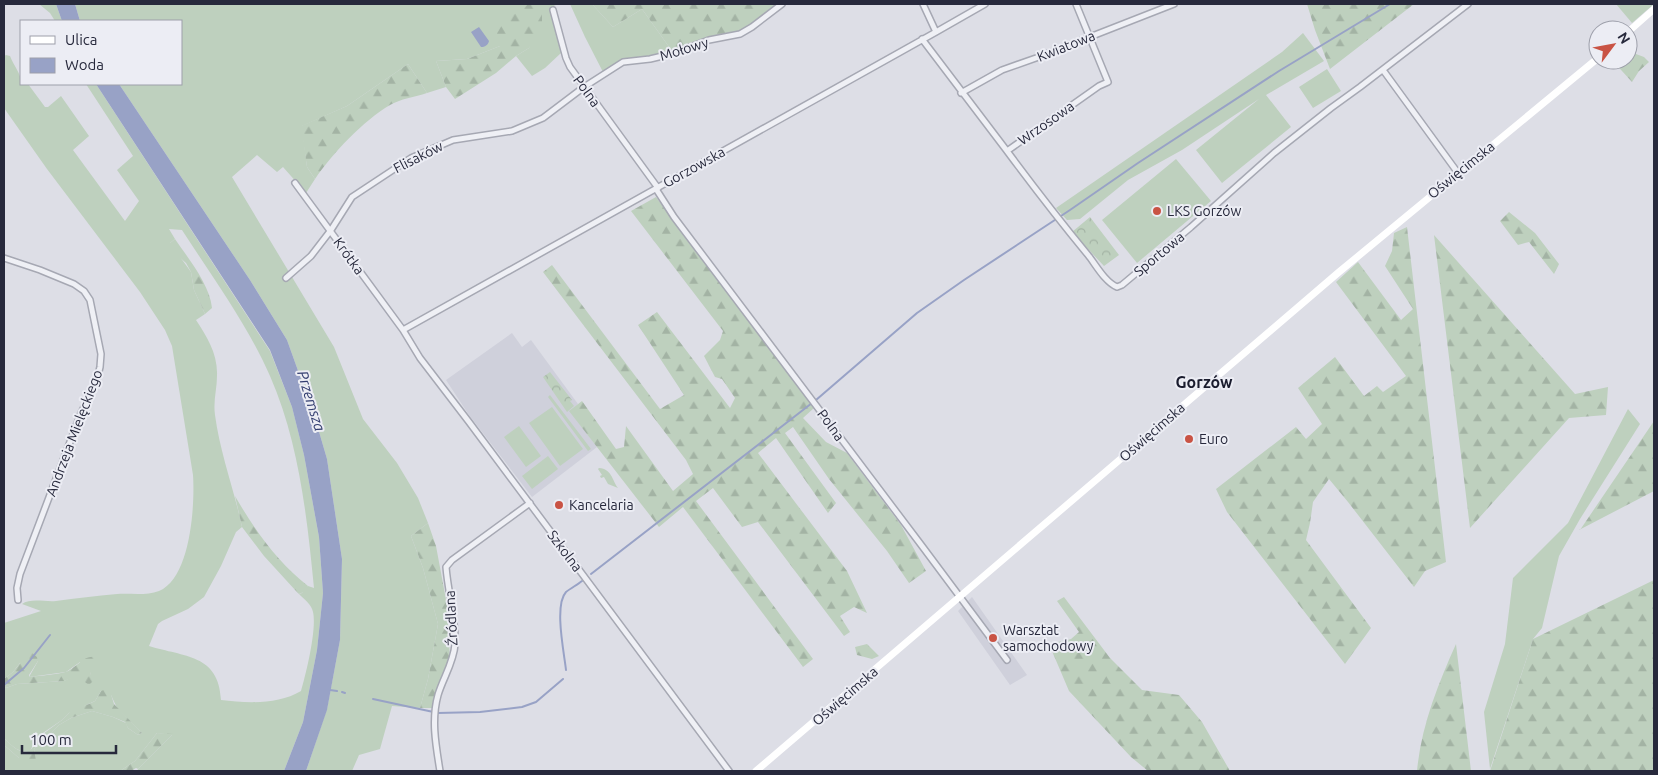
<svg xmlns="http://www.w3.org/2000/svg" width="1658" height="775" font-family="Ubuntu,sans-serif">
<defs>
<pattern id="forest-firs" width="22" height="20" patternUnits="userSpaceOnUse" patternTransform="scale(1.25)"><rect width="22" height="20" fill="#bed0be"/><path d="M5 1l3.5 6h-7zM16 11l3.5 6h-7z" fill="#a3b3a4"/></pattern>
<pattern id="park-crowns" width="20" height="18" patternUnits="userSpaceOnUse" patternTransform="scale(1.25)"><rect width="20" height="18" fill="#bed0be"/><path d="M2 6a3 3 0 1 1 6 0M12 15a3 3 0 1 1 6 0" fill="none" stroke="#a3b3a4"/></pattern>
</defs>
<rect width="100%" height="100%" fill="#dddee6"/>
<path fill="#cfd0db" d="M512,333L522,347L531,340L578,404L570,411L597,447L532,497L469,415L446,380Z
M972,597L1027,675L1010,685L958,611Z"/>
<path fill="#bed0be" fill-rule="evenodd" d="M39,4H56L62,21H55L50,13Z
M75,4H528L500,46L467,59L436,61L446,87L427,93L408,64L347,106L302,126L307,167L315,179L306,193L283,167L277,172L257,155L232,177L334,347L363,419L397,463L418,498L428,523L411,536L423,568L438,624L428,679L420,708L392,706L380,749L359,755L352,771H306L327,709L340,640L342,559L327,459L315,418L287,340L250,280L119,84H181V21H80Z
M540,4H557L552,7L561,53L545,68L532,76L516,56L529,48L542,6Z
M570,4H592L613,27L642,9L672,51L658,55L623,59L603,72L585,37Z
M1616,4H1654L1632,23Z
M1303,33L1324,61L1266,95L1291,127L1222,183L1196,150L1259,99L1182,150L1128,180L1080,219L1067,220L1056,208L1282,52Z
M6,55L10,56C14,67 21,72 21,84H28L45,107H48L61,96L89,136L73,150L125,221L139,201L117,170L133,156L86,84H96L270,351L292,407L304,455L319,537L323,593L317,650L303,722L284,771H137L138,769L172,735L157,733L135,761L120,771H4V745L19,758L35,756L34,749L59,725L71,718L92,711L113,717L126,723L128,728L138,735L142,733L117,708L111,695L101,691L95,701L69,713L62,720L37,737L30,751C19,754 11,745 4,738V687L6,688L17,684L64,681C71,677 76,677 83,680L91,677L90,672L80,662L66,672L29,677L38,661L20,663L13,672L4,679V623L41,611L22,604C30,598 45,602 56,601C76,598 96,596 117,594C130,593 146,596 159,591C191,578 195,504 193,475L172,346L165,330L140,292L47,169L4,108V56ZM169,229L182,230C213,278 247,324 270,376C299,442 307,517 314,588L308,586L302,593L299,594C304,599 312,605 313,612C317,629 306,674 301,691C278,705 246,703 221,700C219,654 184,657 149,646L158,624L162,621L188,609L204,597L221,566L236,532L242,527C234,489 220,453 215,415C213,401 217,389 217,376C218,354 207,337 196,320L205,314L194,290L191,272L170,243L175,239Z
M1327,69L1341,91L1313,108L1299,87Z
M1176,159L1211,201L1137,263L1102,220Z
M550,395L591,449L588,451L548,397Z
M552,407L583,449L560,466L529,423Z
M1628,409L1640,424L1580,519L1559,556L1542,628L1533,639L1490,769L1484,712L1505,644L1513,578L1568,523Z
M519,426L541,456L526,467L504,437Z
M548,456L558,469L532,489L522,476Z
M599,468C612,469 612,480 618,488L608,484L604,477L601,478L600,476L602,475L598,469Z"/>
<path fill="url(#forest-firs)" d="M528,4H540L542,5V28L529,48L516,56L496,73L455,99L446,87L436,61L467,59L500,46L492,16L524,8Z
M592,4H776L739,33L711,37L672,51L642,9L613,27Z
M1307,4H1414L1330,69L1315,30Z
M1628,51L1644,57L1649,62L1639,71L1632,82L1612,60H1628Z
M408,64L427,93C415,97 400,99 390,105C364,120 332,154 315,179L307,167L301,126L347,106Z
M656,197L814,408L803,418L826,442L847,453L901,525L926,571L909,583L887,551L829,479L793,427L785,433L836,503L828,513L776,438L758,453L847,571L867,613L854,607L840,616L850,632L844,636L758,522L742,527L713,488L696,501L813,659L803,667L683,507L659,527L569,411L582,401L616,449L624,447L626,426L673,491L693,474L686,460L543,272L552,265L660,409L684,395L638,325L657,312L730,408L735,398L722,379L715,377L704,356L720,340L723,331L631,211Z
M1509,212L1535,233L1559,264L1554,274L1529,242L1518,245L1500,221Z
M1407,227L1446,562L1425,571L1414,587L1348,502L1329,479L1313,502L1310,523L1306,540L1371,628L1345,664L1227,512L1216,489L1296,427L1306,439L1322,424L1298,388L1335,357L1364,396L1377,386L1383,392L1406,376L1336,282L1358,262L1401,320L1413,309L1385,266L1392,251L1394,233Z
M1434,235L1575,394L1608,387L1606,415L1569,418L1470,528Z
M175,239C188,258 210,285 212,308L205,314L194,290L191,272L186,263L169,248L170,243Z
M1654,421V491L1579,530H1580Z
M235,496C254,529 277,562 308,586L306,591L299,594L296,591L264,556L242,527Z
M428,523L436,546L447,605L450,659L434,708H420L428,679L438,624L423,568L411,536Z
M1654,580V771H1490L1533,639Z
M1064,597L1110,658L1142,690L1179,695L1202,722L1230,771H1148L1131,757L1069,691L1049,644L1071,639L1079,632L1057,601Z
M867,644L879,656L872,659L857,655L855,647Z
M1456,644L1471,771H1417C1421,727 1438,684 1456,644Z
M32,653L37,657L38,661L29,675V677C38,676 63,674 68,671C78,666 84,655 95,657L96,659L90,672L93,681L89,685C81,679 74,676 64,681L17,684L6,688L4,687V679L13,672L25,657Z
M109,688L114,704L142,733L138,735L128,728L125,722L113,717L92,711L71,718L59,725L34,749L36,761L33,763L19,758L4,745V738C11,745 24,759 33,747L32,742L62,720L69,713L74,709L89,704L95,701L101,691Z
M157,733L173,734L138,769L136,768L131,771H120L135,761Z"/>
<path fill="url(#park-crowns)" d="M1090,217L1119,255L1104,266L1072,232Z
M550,372L572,400L570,401L574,406L567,412L543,377Z"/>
<path fill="#98a2c6" d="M56,4H75L80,21H62Z
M479,27L489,41C488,45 485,47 481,47L471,32Z
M96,84H119L250,280L287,340L315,418L327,459L342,559L340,640L327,710L306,771H284L303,722L317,650L323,593L319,537L304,455L292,407L270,350Z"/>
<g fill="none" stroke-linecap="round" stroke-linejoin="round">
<path stroke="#98a2c6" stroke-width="2" d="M816,400L917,313L964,280L1070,210L1138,163L1279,71L1390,4
M591,574L812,403
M566,670C564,652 554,605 566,592C571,588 577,585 582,581
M4,685L24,668L50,635
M330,690L337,691
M342,692L345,693
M373,699L438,713L480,712L522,707L536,702L563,679"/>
<defs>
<path id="street" d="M923,4L936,32
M553,10L566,58L570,67L658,188
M922,39L1007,151L1099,86L1108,82L1076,4
M1383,70L1458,173
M961,93L1002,70L1036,58L1174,4
M1007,151C1033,186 1060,221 1088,255C1096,265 1105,282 1117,287L1122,285L1191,227L1274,153L1331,108L1360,87L1468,4
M295,183L403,330L420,358L469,422L729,771
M656,189L674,217L922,546L1007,660
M4,258L40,270L74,284L84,291L90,300L101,354L100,367L96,383L81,413L20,574L17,588L18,600
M286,278L311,256L331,230L352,197L411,158L453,140L512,131L543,118L584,87L623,62L650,59L671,54L709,40L740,34L752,27L782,4
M403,330L936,32L985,4
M440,771C436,746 431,720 438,695C443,678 454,662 455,644C456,618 448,593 446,567L452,560L530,503"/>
</defs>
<use href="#street" stroke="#a6a8b3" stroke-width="8"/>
<use href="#street" stroke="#eff0f5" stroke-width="5"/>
<path stroke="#fff" stroke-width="7" d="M1628,32L1654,9
M756,771L1339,272L1598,58"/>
</g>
<g fill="#c95344" stroke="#ecedf4" stroke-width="2">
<circle cx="1157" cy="211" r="5"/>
<circle cx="1189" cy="439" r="5"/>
<circle cx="559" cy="505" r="5"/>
<circle cx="993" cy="638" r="5"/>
</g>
<g text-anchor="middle" stroke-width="4" stroke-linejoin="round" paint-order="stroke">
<g font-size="14" fill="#27293c" stroke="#ecedf4">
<text transform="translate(1066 46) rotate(-22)" y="5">Kwiatowa</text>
<text transform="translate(684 49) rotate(-17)" y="5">Mołowy</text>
<text transform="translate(587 91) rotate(54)" y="5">Polna</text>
<text transform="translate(1046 123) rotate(-35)" y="5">Wrzosowa</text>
<text transform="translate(418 157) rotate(-27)" y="5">Flisaków</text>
<text transform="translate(694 167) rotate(-29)" y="5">Gorzowska</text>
<text transform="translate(1461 170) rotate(-39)" y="5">Oświęcimska</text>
<text transform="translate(1159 254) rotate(-40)" y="5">Sportowa</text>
<text transform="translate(349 256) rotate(54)" y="5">Krótka</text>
<text transform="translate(831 425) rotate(54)" y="5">Polna</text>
<text transform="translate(1152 432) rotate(-41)" y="5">Oświęcimska</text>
<text transform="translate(74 433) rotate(-69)" y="5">Andrzeja Mielęckiego</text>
<text transform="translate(565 551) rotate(53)" y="5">Szkolna</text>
<text transform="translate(451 618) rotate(-93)" y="5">Źródlana</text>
<text transform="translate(845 696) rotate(-41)" y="5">Oświęcimska</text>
</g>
<g font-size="14" fill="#27293c" stroke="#ecedf4" text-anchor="start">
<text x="1167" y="216">LKS Gorzów</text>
<text x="1199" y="444">Euro</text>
<text x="569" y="510">Kancelaria</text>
<text x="1003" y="635">Warsztat<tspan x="1003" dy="16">samochodowy</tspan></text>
</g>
<g font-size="15" font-style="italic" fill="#323d6f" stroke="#ecedf4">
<text transform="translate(311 401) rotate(73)" y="5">Przemsza</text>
</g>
<g font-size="16" font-weight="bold" fill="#191b2d" stroke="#ecedf4">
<text x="1204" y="388">Gorzów</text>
</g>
</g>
<rect width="1658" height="775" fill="none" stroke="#27293c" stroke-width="10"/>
<rect x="20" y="20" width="162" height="65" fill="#ecedf4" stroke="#9d9faa"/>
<rect x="30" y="36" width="25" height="8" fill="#ffffff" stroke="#9d9faa"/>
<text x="65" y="45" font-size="15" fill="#27293c">Ulica</text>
<rect x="30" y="58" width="25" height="15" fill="#98a2c6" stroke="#9d9faa"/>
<text x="65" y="70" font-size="15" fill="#27293c">Woda</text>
<g transform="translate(1613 45) rotate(58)"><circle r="24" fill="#ecedf4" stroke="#9d9faa"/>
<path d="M0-4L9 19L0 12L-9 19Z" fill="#c95344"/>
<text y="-8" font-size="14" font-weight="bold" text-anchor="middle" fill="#27293c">N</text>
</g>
<path d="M22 745v8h94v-8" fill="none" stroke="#27293c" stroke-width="2.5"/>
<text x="30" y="745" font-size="15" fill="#27293c" stroke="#ecedf4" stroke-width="4" paint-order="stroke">100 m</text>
</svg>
